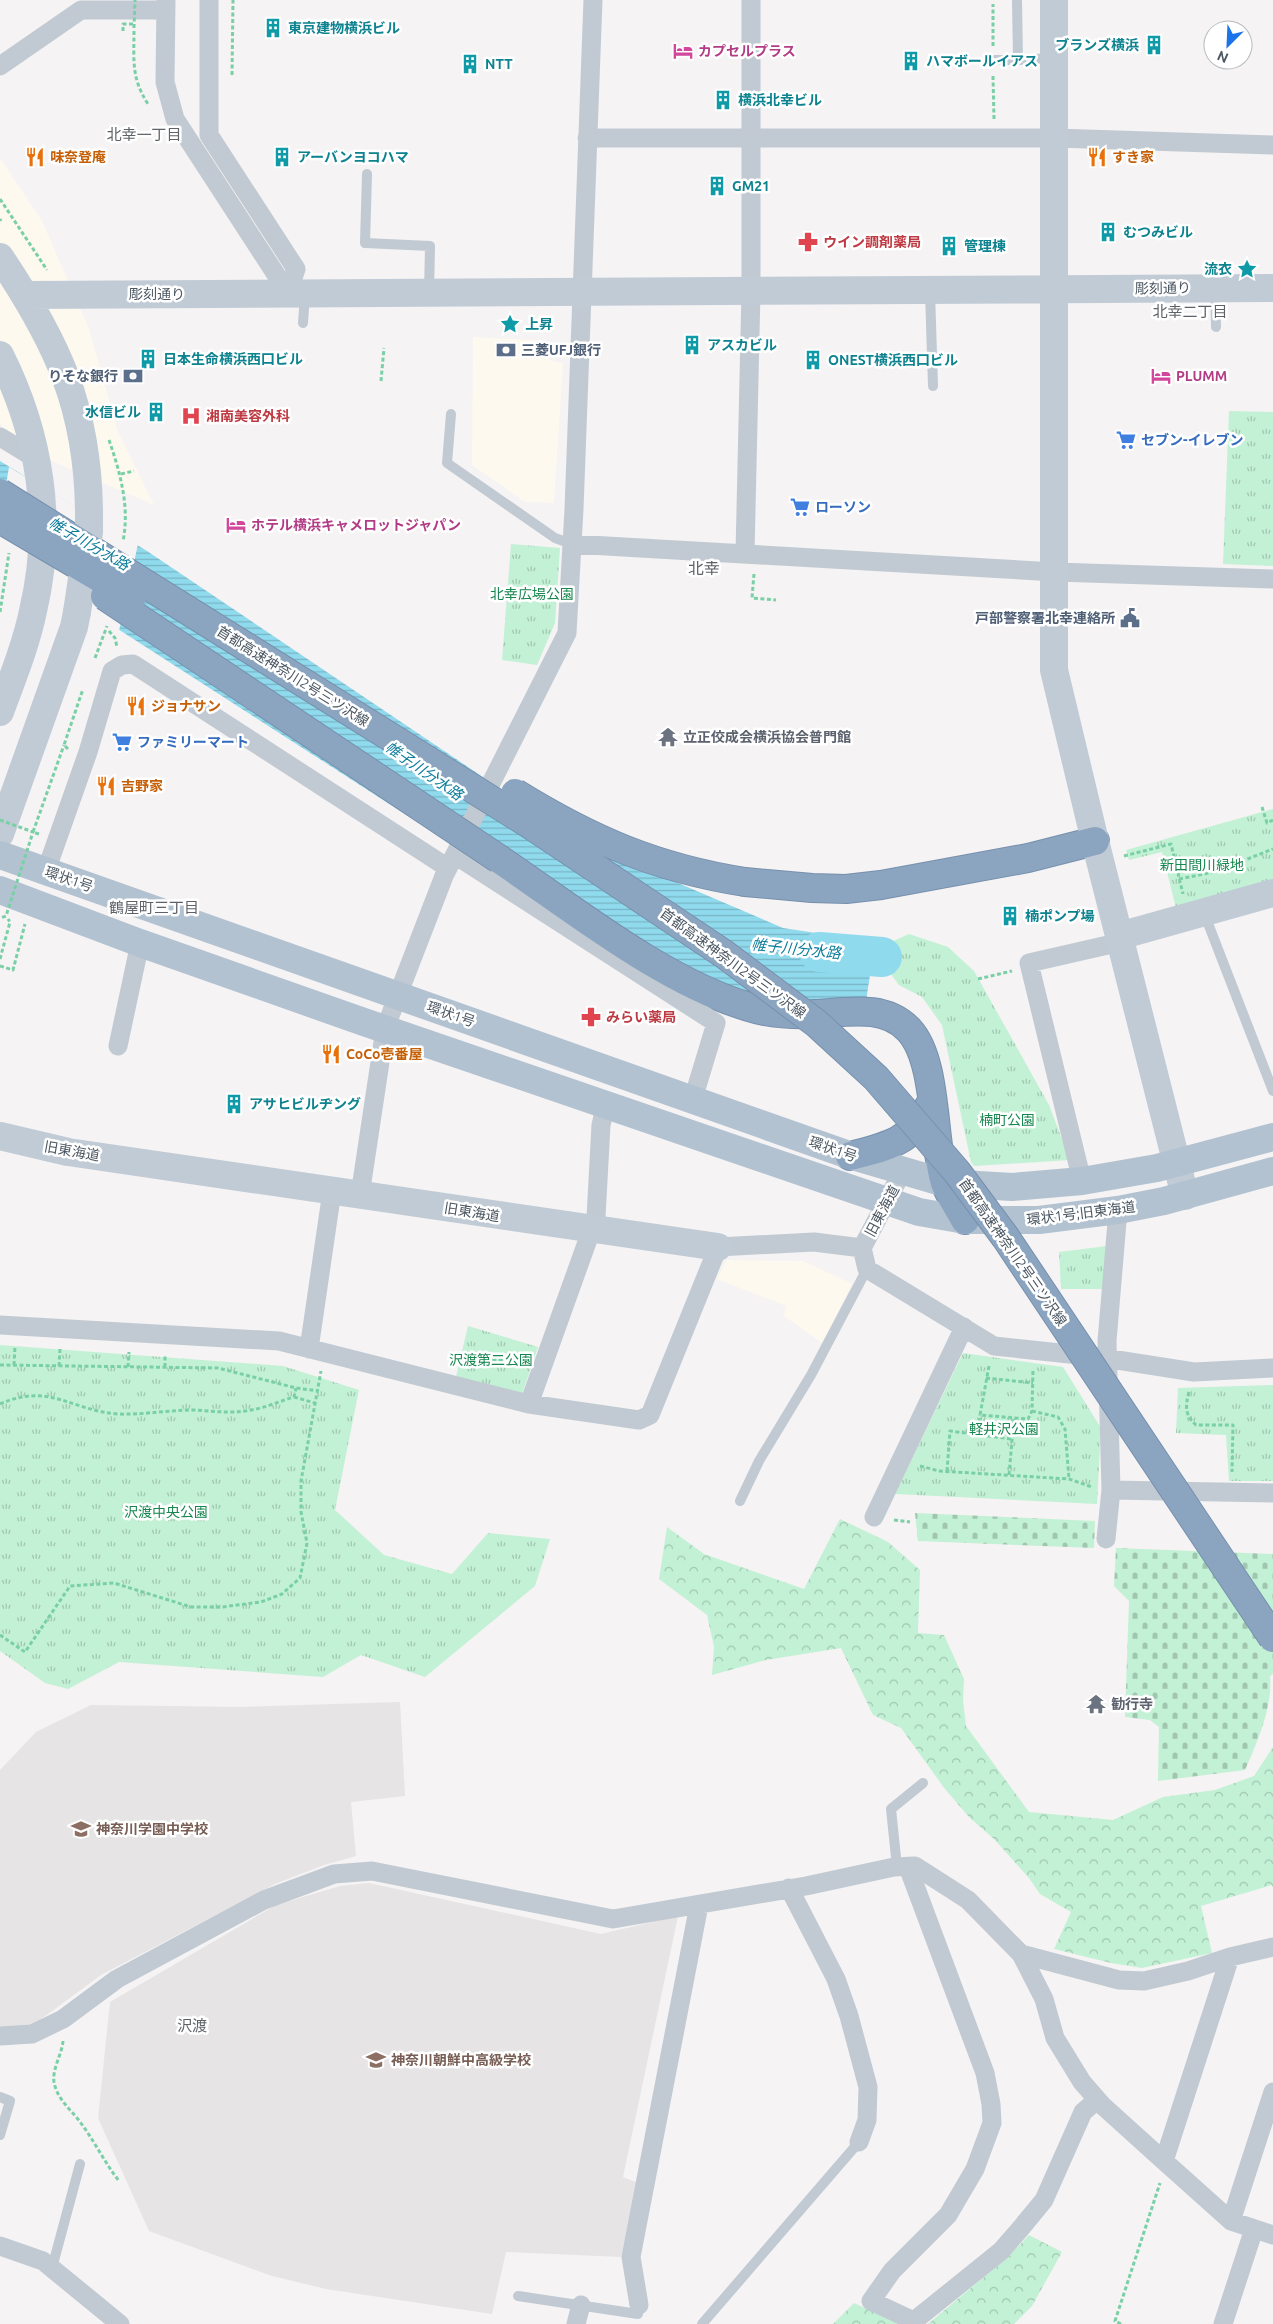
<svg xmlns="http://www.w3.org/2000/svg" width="1273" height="2324" font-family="Ubuntu,'Noto Sans JP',sans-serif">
<defs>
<pattern id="grass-tufts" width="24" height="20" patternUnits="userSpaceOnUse" patternTransform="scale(1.25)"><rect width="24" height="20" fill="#c3f1d5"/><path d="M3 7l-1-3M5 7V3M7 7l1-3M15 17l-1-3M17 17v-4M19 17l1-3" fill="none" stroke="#a0c6b0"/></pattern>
<pattern id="forest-crowns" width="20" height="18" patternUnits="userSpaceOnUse" patternTransform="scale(1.25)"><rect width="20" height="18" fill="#c3f1d5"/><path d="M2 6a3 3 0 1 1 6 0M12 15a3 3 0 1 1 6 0" fill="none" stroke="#a0c6b0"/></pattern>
<pattern id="cemetery-stones" width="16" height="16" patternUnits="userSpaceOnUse" patternTransform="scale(1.25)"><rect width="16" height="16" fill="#c3f1d5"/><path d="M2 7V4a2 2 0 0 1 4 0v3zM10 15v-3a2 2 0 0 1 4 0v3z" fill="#a0c6b0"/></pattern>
<pattern id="water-rules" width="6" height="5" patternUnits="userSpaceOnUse" patternTransform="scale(1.25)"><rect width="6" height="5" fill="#90daee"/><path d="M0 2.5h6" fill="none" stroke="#78b4c4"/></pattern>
</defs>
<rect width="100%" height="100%" fill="#f5f3f3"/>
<path fill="#fdf9ef" d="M0,158L42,221L89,329L118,432L154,505L10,443L0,422Z
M473,337L550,341L549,360L563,363L554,503L525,502L472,465Z
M727,1260L803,1261L852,1284L822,1343L784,1316L786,1306L717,1279Z"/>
<path fill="#e6e4e5" d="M400,1702L405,1796L351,1802L356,1856L324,1865L275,1884L101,1975L29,2028L0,2029V1770L36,1732L91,1705L242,1707Z
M369,1883L601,1934L678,1916L623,2177L638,2183L621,2257L506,2252L492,2314L326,2289L272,2276L149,2231L98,2118L110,2002L276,1905L340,1886Z"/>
<path fill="url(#grass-tufts)" d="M1229,411L1273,412V566L1223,564Z
M511,544L560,548L555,623L537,665L502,660Z
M1273,809V880L1176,908L1162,852L1129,860L1126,850Z
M909,934L948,947L974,971L1049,1105L1070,1160L974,1166L971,1162L942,1025L922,997L899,985L887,969L889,943Z
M1107,1246V1289H1061L1059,1252Z
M468,1326L538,1347L522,1394L456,1377Z
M0,1345L283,1366L359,1390L335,1510L384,1555L452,1574L488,1533L550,1539L535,1586L425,1677L361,1655L323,1677L119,1662L68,1689L45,1683L0,1651Z
M963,1353L1063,1367L1101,1428L1097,1504L895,1494Z
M1273,1385V1481H1229L1226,1435L1176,1433L1178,1388Z"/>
<path fill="url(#forest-crowns)" d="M840,1519L888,1542L920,1570L918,1633L944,1635L964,1679L963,1700L966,1726L1029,1812L1113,1820L1163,1797L1215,1790L1254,1776L1273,1747V1888L1272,1885L1201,1906L1212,1953L1142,1968L1111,1963L1054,1949L1071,1912L1040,1894L1029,1878L994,1839L969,1817L945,1789L901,1728L873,1715L841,1648L766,1660L712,1675L714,1647L707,1615L659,1579L667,1527L704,1554L804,1589Z
M1029,2235L1062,2252L1032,2306L1014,2324H928L1009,2256Z
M854,2303L899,2324H833Z"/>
<path fill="url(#cemetery-stones)" d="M915,1513L1095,1521L1094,1548L918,1541Z
M1116,1548L1273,1554V1673L1270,1677C1273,1706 1257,1743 1245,1770L1158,1781L1159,1727L1150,1720L1125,1717L1129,1601L1114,1586Z"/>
<path fill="url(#water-rules)" d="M0,461L147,551L575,839L783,928L875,942L863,1021L698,1003L0,553Z"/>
<path fill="#f5f3f3" d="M9,467L138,544L119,631L0,556V521Z"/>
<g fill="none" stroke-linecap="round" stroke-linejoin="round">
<path stroke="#90daee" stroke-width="40" d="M819,952L882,957"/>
<defs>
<path id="highway" d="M499,859C573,909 664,982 749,1007C770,1014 794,1015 816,1014C848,1012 885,1004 909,1030C938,1061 932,1142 945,1183C950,1196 959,1208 965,1220
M745,882L812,888L846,889L881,885L1028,858L1095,841
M850,1156C886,1147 912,1142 929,1106"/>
</defs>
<use href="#highway" stroke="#7690ad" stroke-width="30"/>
<path stroke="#7ad0a6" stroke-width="3" stroke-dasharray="4 2.5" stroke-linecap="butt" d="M134,31C134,60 131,78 148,104
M993,46V4
M232,75L233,0
M993,76L994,119
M0,199L47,270
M0,219L1,221
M381,381L384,348
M109,440C120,472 130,507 123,541
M121,474L134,471
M754,574L752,598L776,600
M0,612L9,553
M109,631L115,638L117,647
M95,658L107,626
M68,749L64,745L83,689
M1262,807L1267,823L1273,820
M39,834L33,832L64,745
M1124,856L1171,844L1183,894
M1179,879L1214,872L1273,849
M0,959L10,922L8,919
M0,966L13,970L25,924
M978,979L1012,971
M0,1365L218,1368L296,1388L318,1391
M14,1365L15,1346
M59,1366L60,1349
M989,1366L980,1415L1028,1419L1032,1411L1033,1370
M128,1367L129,1352
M165,1367V1355
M468,1368L470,1358L524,1361
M986,1378L1033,1383
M1189,1392C1185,1407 1185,1415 1196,1425H1233L1232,1472
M294,1397L315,1403
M0,1404C50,1382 72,1411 118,1414C143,1415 168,1410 194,1410C213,1411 231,1414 251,1410C265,1408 280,1401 294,1397L296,1388
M1032,1411L1058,1417L1065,1429L1069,1479
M978,1435L980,1415
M920,1466L939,1471L1069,1479L1092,1487
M947,1471L950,1431L1011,1439
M1009,1475L1014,1418
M894,1520L910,1522
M0,1635L25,1652L70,1586L114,1583L191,1607H222L261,1602L282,1594L300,1578L307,1543L301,1512V1481L321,1371
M63,2041C62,2054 52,2069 54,2082C57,2100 73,2111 83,2126C96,2144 105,2163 119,2181
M1121,2324L1115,2321L1160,2183"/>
<path stroke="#c1cad2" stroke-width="10" d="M989,60H1018L1017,0
M1018,60L1052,58
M367,174L365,243L430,246L429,292
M1215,288L1216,327
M930,292L933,386
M303,323L305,294
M451,414L447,463L555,538L572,544
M1204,913L1273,1091
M740,1501L759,1461L811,1375L867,1269
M897,1867L891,1809L923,1783
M0,2097L10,2101L0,2135
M52,2268L80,2164
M518,2296L638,2314L639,2305
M702,2324L859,2142"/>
<path stroke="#c1cad2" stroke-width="19" d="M166,0L165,82L175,119L288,293
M209,0V135L296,269L288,293
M0,66L81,10H166
M587,138H1055L1273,145
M0,437L38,460
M572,544L1055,572L1273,579
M745,553L751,291V0
M455,855L716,1023L693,1099
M46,871L88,752L112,671L122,665L133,664L448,868
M118,1046L140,943
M1082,1181L1029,963L1121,942
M360,1195L385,1029L398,995L444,876L567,633L574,509L593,0
M862,1248L867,1269L994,1346L1098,1357L1194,1372L1273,1368
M862,1248L902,1172
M0,1325L279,1341L529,1404L639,1420L650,1415L718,1247L814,1242L862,1248
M309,1349L332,1191
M529,1404L596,1217L601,1125L606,1104
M1111,1490L1273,1493
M874,1517L964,1327
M1106,1539L1111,1490L1107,1341L1118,1210
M908,1867L985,2073L991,2104L992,2123L975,2169L948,2215L892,2271L871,2301L914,2321L1001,2251L1021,2228L1044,2200L1083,2112L1097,2100
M789,1888L836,1979L849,2016L868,2087L867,2120L859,2142
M1021,1954L1119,1980L1144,1981L1188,1971L1230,1957L1273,1947
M1230,1957L1164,2161L1231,2221L1273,2235
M0,2036L32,2034L63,2019L117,1979L264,1900L334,1874L372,1871L613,1919L806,1886L894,1867L915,1866L968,1900L1021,1954L1044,1999L1055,2038L1082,2082L1102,2105L1164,2161
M1231,2221L1273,2092
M0,2246L43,2261L120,2324
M639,2305L631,2257L699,1905
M576,2324L581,2305
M1223,2324L1254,2229"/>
<path stroke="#c1cbd6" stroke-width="28" d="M1054,0V670L1095,841L1185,1196
M0,257C57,342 88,407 89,512
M25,295L1273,288
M0,355C40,435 54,522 33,611C26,645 12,679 0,712
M0,834L74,627L77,612
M1119,936L1273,893
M0,1136L68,1152L718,1247"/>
<path stroke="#b3c2d1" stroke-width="28" d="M0,855L846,1154L945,1183L1012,1187L1082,1181L1157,1168L1273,1137
M0,890L140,943L361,1021L919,1212L965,1220H1039L1118,1210L1164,1201L1273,1171"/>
<use href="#highway" stroke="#8ba5c1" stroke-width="28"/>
<defs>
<path id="highway-bridge" d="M0,493L531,825L724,954L816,1023L876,1078L957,1172L1006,1238L1273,1638
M0,519L132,597
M105,596L499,859
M515,793C591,840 656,868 745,882"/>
</defs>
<use href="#highway-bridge" stroke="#7690ad" stroke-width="30" stroke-linecap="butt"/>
<path stroke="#7ad0a6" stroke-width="3" stroke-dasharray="4 2.5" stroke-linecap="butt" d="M134,28L135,0
M123,31V24H135
M0,820L33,832L6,916L0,918"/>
<path stroke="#c1cbd6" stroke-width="28" d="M77,612L89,532V512"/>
<use href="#highway-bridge" stroke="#8ba5c1" stroke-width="28"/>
</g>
<defs>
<symbol id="building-bare" viewBox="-9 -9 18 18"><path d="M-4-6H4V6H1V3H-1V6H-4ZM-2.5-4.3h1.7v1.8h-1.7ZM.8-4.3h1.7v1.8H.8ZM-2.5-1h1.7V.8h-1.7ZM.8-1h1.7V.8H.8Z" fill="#0f9aa8" stroke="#fff" stroke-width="2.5" paint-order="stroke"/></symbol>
<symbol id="hotel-bare" viewBox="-9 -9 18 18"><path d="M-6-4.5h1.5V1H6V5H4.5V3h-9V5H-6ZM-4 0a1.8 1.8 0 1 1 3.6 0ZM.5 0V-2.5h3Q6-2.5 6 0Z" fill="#d1479c" stroke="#fff" stroke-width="2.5" paint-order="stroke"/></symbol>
<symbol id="restaurant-bare" viewBox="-9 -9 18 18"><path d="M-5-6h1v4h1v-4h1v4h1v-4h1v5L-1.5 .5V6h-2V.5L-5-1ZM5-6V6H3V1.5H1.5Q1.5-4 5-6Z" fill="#e8710a" stroke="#fff" stroke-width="2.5" paint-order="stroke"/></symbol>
<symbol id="pharmacy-bare" viewBox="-9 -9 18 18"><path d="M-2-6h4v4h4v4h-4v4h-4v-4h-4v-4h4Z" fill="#e0444e" stroke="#fff" stroke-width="2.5" paint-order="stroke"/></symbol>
<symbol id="sight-bare" viewBox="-9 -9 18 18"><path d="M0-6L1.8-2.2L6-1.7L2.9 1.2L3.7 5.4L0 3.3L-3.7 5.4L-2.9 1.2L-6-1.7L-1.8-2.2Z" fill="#0f9aa8" stroke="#fff" stroke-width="2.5" paint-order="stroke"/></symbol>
<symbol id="bank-bare" viewBox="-9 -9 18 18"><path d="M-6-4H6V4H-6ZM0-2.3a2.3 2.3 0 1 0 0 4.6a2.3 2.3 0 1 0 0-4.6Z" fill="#5c6f8a" stroke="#fff" stroke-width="2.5" paint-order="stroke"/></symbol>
<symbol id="hospital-bare" viewBox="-9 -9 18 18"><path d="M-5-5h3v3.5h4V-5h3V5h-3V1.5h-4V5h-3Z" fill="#e0444e" stroke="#fff" stroke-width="2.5" paint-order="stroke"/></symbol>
<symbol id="supermarket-bare" viewBox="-9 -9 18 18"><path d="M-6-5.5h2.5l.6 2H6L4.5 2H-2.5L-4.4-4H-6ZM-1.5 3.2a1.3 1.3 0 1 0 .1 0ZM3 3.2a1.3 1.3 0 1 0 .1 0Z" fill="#3f7fe0" stroke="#fff" stroke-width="2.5" paint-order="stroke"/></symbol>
<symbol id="civic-bare" viewBox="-9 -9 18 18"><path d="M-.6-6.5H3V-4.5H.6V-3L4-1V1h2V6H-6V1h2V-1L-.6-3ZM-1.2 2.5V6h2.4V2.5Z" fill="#5c6f8a" stroke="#fff" stroke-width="2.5" paint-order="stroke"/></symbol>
<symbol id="temple-bare" viewBox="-9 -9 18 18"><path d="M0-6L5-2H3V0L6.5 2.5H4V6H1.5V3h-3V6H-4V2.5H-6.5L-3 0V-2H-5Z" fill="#6b7280" stroke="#fff" stroke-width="2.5" paint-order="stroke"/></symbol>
<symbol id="school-bare" viewBox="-9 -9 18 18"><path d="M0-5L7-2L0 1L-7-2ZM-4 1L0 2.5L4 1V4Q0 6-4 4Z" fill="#8d6e63" stroke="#fff" stroke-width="2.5" paint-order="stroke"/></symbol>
</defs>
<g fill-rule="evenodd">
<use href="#building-bare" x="259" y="14" width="28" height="28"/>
<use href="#building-bare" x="1140" y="31" width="28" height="28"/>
<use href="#hotel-bare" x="669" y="37" width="28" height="28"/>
<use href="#building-bare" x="897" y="47" width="28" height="28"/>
<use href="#building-bare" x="456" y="50" width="28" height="28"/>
<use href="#building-bare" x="709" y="86" width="28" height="28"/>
<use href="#restaurant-bare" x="21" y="143" width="28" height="28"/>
<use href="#building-bare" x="268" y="143" width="28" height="28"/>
<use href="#restaurant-bare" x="1083" y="143" width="28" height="28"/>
<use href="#building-bare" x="703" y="172" width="28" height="28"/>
<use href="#building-bare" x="1094" y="218" width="28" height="28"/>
<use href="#pharmacy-bare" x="794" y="228" width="28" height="28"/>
<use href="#building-bare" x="935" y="232" width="28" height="28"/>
<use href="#sight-bare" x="1233" y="255" width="28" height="28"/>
<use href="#sight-bare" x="496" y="310" width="28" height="28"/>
<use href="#building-bare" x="678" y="331" width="28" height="28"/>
<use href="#bank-bare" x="492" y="336" width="28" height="28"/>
<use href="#building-bare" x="134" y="345" width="28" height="28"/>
<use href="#building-bare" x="799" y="346" width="28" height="28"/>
<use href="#bank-bare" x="119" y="362" width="28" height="28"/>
<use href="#hotel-bare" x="1147" y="362" width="28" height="28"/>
<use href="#building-bare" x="142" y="398" width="28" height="28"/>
<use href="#hospital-bare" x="177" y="402" width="28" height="28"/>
<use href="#supermarket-bare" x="1112" y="426" width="28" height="28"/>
<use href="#supermarket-bare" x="786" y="493" width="28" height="28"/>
<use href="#hotel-bare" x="222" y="511" width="28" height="28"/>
<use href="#civic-bare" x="1116" y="604" width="28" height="28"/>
<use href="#restaurant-bare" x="122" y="692" width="28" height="28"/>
<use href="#temple-bare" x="654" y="723" width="28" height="28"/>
<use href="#supermarket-bare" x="108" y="728" width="28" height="28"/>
<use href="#restaurant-bare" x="92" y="772" width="28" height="28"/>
<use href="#building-bare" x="996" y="902" width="28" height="28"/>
<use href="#pharmacy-bare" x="577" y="1003" width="28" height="28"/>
<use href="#restaurant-bare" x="317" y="1040" width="28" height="28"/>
<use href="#building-bare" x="220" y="1090" width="28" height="28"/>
<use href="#temple-bare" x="1082" y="1690" width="28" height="28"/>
<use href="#school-bare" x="67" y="1815" width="28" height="28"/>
<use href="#school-bare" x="362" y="2046" width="28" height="28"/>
</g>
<g text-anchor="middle" stroke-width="5" stroke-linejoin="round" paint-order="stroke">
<g font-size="14" font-weight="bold" fill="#0d838f" stroke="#fff" text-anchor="start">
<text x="288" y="33">東京建物横浜ビル</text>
<text x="1139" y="50" text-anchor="end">ブランズ横浜</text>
<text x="926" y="66">ハマボールイアス</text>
<text x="485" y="69">NTT</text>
<text x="738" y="105">横浜北幸ビル</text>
<text x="297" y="162">アーバンヨコハマ</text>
<text x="732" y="191">GM21</text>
<text x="1123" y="237">むつみビル</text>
<text x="964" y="251">管理棟</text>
<text x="1232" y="274" text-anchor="end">流衣</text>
<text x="525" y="329">上昇</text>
<text x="707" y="350">アスカビル</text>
<text x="163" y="364">日本生命横浜西口ビル</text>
<text x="828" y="365">ONEST横浜西口ビル</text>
<text x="141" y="417" text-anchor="end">水信ビル</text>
<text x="1025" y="921">楠ポンプ場</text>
<text x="249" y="1109">アサヒビルヂング</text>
</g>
<g font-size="14" font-weight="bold" fill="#b23c85" stroke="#fff" text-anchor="start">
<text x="698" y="56">カプセルプラス</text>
<text x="1176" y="381">PLUMM</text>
<text x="251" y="530">ホテル横浜キャメロットジャパン</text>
</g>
<g font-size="14" font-weight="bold" fill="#c56008" stroke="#fff" text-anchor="start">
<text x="50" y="162">味奈登庵</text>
<text x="1112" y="162">すき家</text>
<text x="151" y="711">ジョナサン</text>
<text x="121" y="791">吉野家</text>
<text x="346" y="1059">CoCo壱番屋</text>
</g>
<g font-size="14" font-weight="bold" fill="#be3a42" stroke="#fff" text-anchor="start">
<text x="823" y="247">ウイン調剤薬局</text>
<text x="206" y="421">湘南美容外科</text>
<text x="606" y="1022">みらい薬局</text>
</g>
<g font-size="14" fill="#4a5661" stroke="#fff">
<text transform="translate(1163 288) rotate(-1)" y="5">彫刻通り</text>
<text x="157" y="299">彫刻通り</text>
<text transform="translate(293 676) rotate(32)" y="5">首都高速神奈川2号三ツ沢線</text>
<text transform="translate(69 879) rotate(19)" y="5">環状1号</text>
<text transform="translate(733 963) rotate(36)" y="5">首都高速神奈川2号三ツ沢線</text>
<text transform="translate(451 1014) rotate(19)" y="5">環状1号</text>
<text transform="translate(833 1149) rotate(19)" y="5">環状1号</text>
<text transform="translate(72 1151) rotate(10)" y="5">旧東海道</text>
<text transform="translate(882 1211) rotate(-62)" y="5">旧東海道</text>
<text transform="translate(472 1212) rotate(9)" y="5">旧東海道</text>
<text transform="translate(1081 1213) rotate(-7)" y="5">環状1号;旧東海道</text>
<text transform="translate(1013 1252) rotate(55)" y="5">首都高速神奈川2号三ツ沢線</text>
</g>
<g font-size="14" font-weight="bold" fill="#4e5e75" stroke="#fff" text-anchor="end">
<text x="521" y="355" text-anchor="start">三菱UFJ銀行</text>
<text x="118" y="381">りそな銀行</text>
<text x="1115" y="623">戸部警察署北幸連絡所</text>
</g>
<g font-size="14" font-weight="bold" fill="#366cbe" stroke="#fff" text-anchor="start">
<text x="1141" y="445">セブン-イレブン</text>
<text x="815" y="512">ローソン</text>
<text x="137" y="747">ファミリーマート</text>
</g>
<g font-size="14" fill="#17864f" stroke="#fff">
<text x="532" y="599">北幸広場公園</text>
<text x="1202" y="870">新田間川緑地</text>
<text x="1007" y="1125">楠町公園</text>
<text x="491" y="1365">沢渡第二公園</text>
<text x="1004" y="1434">軽井沢公園</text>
<text x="166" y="1517">沢渡中央公園</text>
</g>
<g font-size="14" font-weight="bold" fill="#5b616d" stroke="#fff" text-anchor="start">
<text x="683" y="742">立正佼成会横浜協会普門館</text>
<text x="1111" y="1709">勧行寺</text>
</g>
<g font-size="14" font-weight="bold" fill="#785e54" stroke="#fff" text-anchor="start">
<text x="96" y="1834">神奈川学園中学校</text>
<text x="391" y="2065">神奈川朝鮮中高級学校</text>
</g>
<g font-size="15" fill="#5f6368" stroke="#fff">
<text x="144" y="140">北幸一丁目</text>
<text x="1190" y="317">北幸二丁目</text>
<text x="154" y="913">鶴屋町三丁目</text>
<text x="192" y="2031">沢渡</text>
</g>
<g font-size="15" font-style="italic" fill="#0c7c9b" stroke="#fff">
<text transform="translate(89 544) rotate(30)" y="5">帷子川分水路</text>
<text transform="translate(424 771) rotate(35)" y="5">帷子川分水路</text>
<text transform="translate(796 949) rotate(6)" y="5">帷子川分水路</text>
</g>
<g font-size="16" fill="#5f6368" stroke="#fff">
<text x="704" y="574">北幸</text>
</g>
</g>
<g transform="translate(1228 45) rotate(204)"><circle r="24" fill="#ffffff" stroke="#b7bbc0"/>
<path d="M0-4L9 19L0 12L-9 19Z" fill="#1a73e8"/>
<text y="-8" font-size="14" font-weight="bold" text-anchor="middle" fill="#4a5661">N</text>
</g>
</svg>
